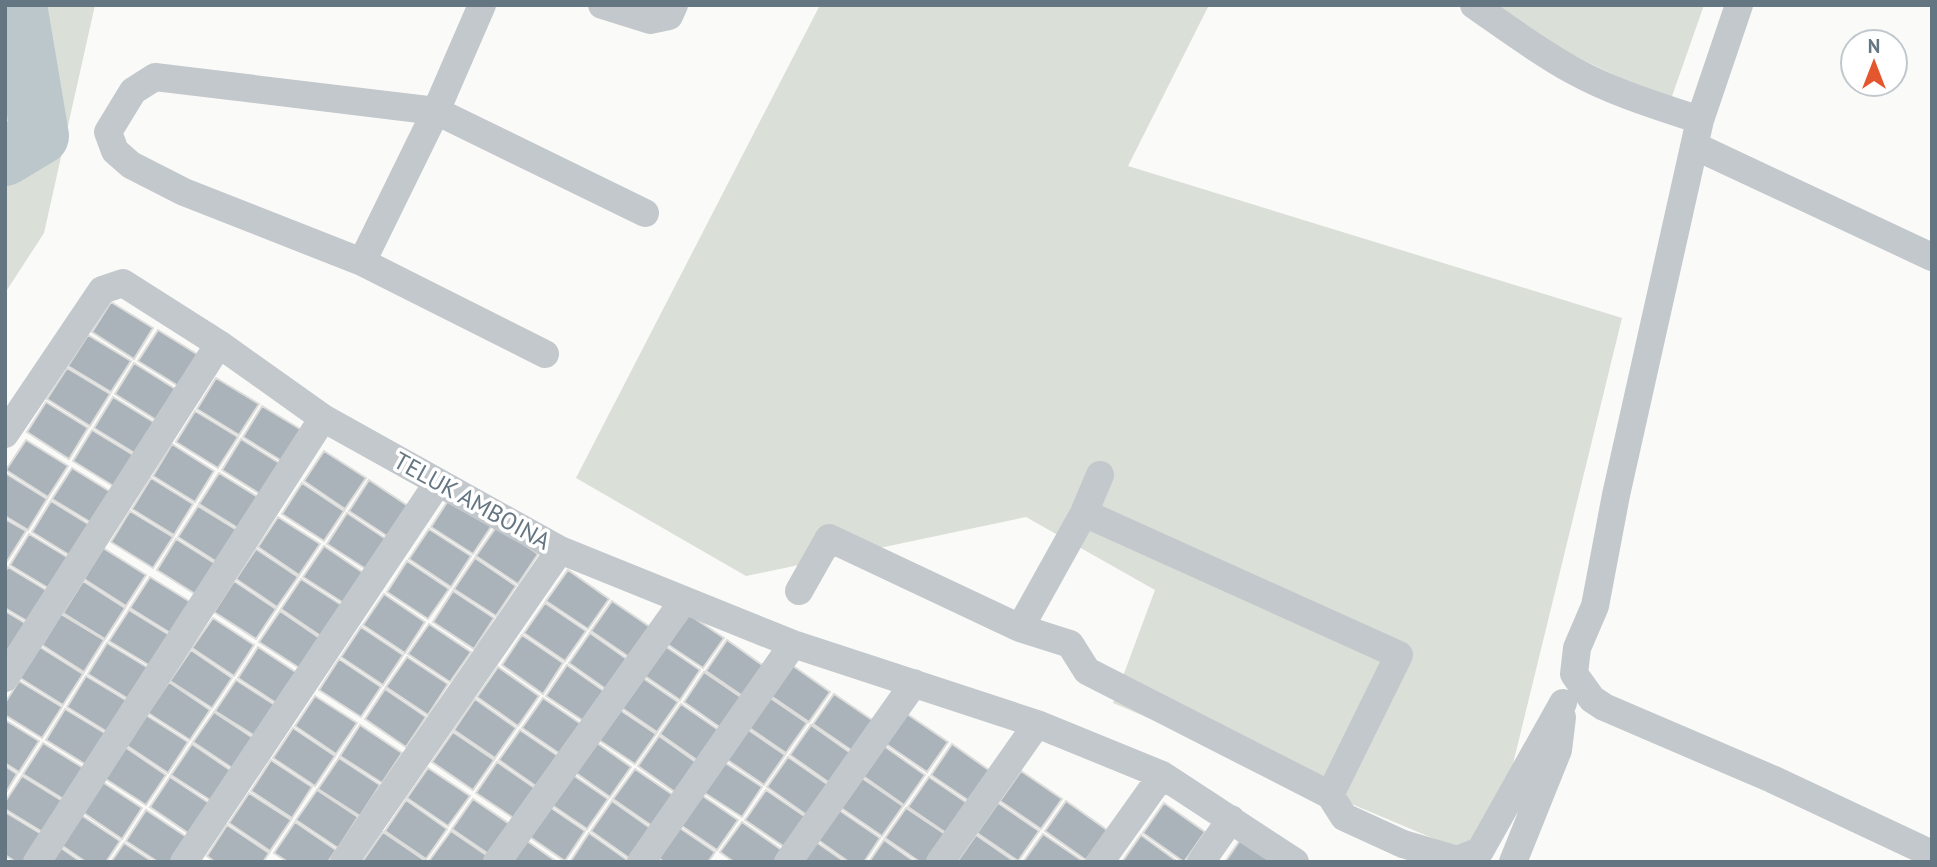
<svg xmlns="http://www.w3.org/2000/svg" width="1937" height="867" font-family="'PT Sans',sans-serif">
<rect width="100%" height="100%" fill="#fafaf8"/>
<path fill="#dadfd7" d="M5,5H95L44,233L5,293Z
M820,5H1209L1128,166L1622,318L1489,862L1113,703L1155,590L1026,517L746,576L576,478Z
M1470,5H1704L1670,102Z"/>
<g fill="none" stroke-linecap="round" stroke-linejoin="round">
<path stroke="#bbc7cb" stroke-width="58" d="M5,157L40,136L18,5"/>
</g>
<path fill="#aab3b9" stroke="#dcdcda" stroke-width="2" d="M111,302L153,328L134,359L92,332Z
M158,330L200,356L180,387L138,361Z
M88,335L131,361L111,392L68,366Z
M134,363L177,390L158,421L115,394Z
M67,368L110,394L90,426L47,399Z
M216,378L259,404L239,435L197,409Z
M113,397L155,423L136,454L94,428Z
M46,402L88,428L69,459L27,432Z
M262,406L305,432L285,463L243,437Z
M195,411L238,437L218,468L176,442Z
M92,430L135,456L115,487L73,461Z
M241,439L284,466L265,497L222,470Z
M26,440L68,466L48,497L6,470Z
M172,444L214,471L195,502L153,476Z
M324,451L366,478L345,509L304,481Z
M72,468L114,494L95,525L52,499Z
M5,473L47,499L28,530L5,516Z
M219,473L261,499L241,530L199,504Z
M151,478L193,504L174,535L132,509Z
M369,480L411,508L390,538L349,511Z
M302,483L344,511L324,541L282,514Z
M451,496L493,524L473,554L431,527Z
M51,501L93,527L74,558L32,532Z
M198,506L240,532L220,564L178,537Z
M130,511L173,537L153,568L111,542Z
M347,513L389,541L369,571L327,544Z
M278,517L320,544L299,575L258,547Z
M5,519L26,531L6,563L5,562Z
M497,526L538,554L518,584L476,556Z
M429,529L471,556L451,587L409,559Z
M29,534L72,560L53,591L10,565Z
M176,539L219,566L200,597L157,570Z
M324,546L365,574L345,604L303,577Z
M103,548L146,575L126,606L84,579Z
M256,549L298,577L277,607L236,579Z
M475,558L516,586L496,616L454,589Z
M407,561L449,589L428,619L387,592Z
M8,567L51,593L32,624L5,608V572Z
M568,570L609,599L588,629L546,601Z
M150,577L192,603L172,634L130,608Z
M301,579L343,606L322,637L281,609Z
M83,581L125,608L105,639L63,613Z
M234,581L276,609L256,639L214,612Z
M453,591L494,618L474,649L433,622Z
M384,594L425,622L405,653L363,625Z
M612,601L653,629L632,659L591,631Z
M545,603L586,631L565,661L524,633Z
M129,610L171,636L152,667L109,641Z
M682,610L724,638L703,668L661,640Z
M5,611L30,626L5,654Z
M280,611L321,639L301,669L259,642Z
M61,614L104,640L84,672L42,645Z
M213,618L254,645L234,676L192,648Z
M429,624L471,652L450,682L408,654Z
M361,627L403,655L383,685L341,657Z
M590,633L631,662L610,692L569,663Z
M522,635L563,663L543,694L502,665Z
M727,640L768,669L747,699L706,671Z
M659,642L700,670L680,700L639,672Z
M107,643L150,669L130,700L88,674Z
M40,647L83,674L63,705L20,678Z
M258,647L300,675L279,705L238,678Z
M191,650L232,678L212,708L170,681Z
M407,657L448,684L428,715L386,687Z
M339,659L381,687L361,717L319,690Z
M789,663L830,692L809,722L768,694Z
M567,665L608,694L588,724L546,696Z
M498,667L539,696L518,726L477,697Z
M704,672L745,700L725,731L684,702Z
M637,674L678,702L657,732L616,704Z
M86,676L129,702L109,733L67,707Z
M236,680L278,707L258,738L215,711Z
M19,681L62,707L42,738L5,715V703Z
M169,682L210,710L190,740L148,713Z
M385,689L426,717L406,747L365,719Z
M834,694L875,722L854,752L813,724Z
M766,695L807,723L786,753L745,725Z
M315,696L357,723L336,754L295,726Z
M543,698L584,726L563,756L522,728Z
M475,699L516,728L495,758L454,730Z
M681,704L723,733L701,763L660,734Z
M614,706L656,734L635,764L593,736Z
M65,709L108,735L88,766L46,740Z
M214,712L256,740L235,770L193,742Z
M907,714L948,742L927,772L886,744Z
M146,715L188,742L168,773L126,745Z
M5,720L39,741L19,772L5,763Z
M360,725L402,753L382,783L340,756Z
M811,725L852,754L831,784L790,755Z
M744,727L785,755L764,785L723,757Z
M293,728L335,756L315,786L273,758Z
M520,730L561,758L540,789L499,760Z
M453,732L494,760L473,790L432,762Z
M659,736L700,765L679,795L638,766Z
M590,738L631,767L610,797L569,768Z
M43,743L85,769L65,800L23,774Z
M192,744L233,772L213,802L171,775Z
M952,744L993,773L972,803L931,775Z
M884,746L925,775L904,805L863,776Z
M125,747L166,775L146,805L104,778Z
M788,757L830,786L808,816L767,787Z
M339,758L380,785L360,816L318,789Z
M271,760L312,787L292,818L251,791Z
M721,760L762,787L742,817L700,790Z
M497,762L539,791L518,821L476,793Z
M5,766L17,774L5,794Z
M428,768L470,796L448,826L407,798Z
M635,769L676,797L655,828L613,799Z
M567,771L608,799L587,829L546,801Z
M1021,771L1062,799L1041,829L1000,801Z
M22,776L64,802L44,833L5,809V802Z
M170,777L212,805L191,835L150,807Z
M929,777L970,805L949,835L908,807Z
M862,778L903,806L882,836L841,808Z
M101,781L142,808L122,839L81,811Z
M317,790L358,817L338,848L296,820Z
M766,790L807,818L786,848L745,820Z
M697,792L738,820L717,850L676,822Z
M249,793L291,820L270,851L229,823Z
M473,799L514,827L493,857L452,829Z
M406,800L447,829L426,859L385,831Z
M612,801L653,830L632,860L591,831Z
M1066,801L1107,830L1086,860L1045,831Z
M544,803L585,831L565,861L524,833Z
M998,803L1039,831L1018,861L977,833Z
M1164,803L1205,832L1184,862L1143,833Z
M906,808L948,836L930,862H920L885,838Z
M146,810L188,838L171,862H158L126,841Z
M839,810L880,838L864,862H849L818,840Z
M5,812L43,835L27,862H16L5,855Z
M78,813L120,841L106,862H86L58,843Z
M295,822L336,850L328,862H288L274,853Z
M742,822L783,851L775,862H734L720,852Z
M674,824L715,852L708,862H664L653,854Z
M227,825L269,853L263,862H215L207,856Z
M451,831L492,859L490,862L429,861Z
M383,832L424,860L423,862H362Z
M589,833L630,862H570Z
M1043,834L1084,862H1023Z
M976,835L1015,862H957Z
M1141,835L1178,862H1122Z
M520,836L557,862H502Z
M1243,836L1278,862H1225Z
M884,840L915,862H869Z
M816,842L845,862H803Z
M124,843L153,862H111Z
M57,845L81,862H46Z"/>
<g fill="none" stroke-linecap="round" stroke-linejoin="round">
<path stroke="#c3c8cc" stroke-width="28" d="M602,5L650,20L669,16L674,5
M1474,5C1507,28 1539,52 1574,71C1614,93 1658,106 1700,120
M1739,5L1700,120L1616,495L1595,606L1577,648L1574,674L1592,699L1604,707L1772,779L1932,854
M1697,147L1932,257
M362,262L436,111L482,5
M545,354L362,262L184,192L131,165L115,151L108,132L133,91L155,77L436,111L645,213
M5,434L102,290L123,283L219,344L323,418L560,550L793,644L1037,724L1162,775L1295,862
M1100,475L1084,513L1399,655L1330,795
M1084,513L1020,628L1070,644L1087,671L1330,795L1344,817L1403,844L1457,860L1480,851L1563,703
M799,591L829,538L1020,628
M5,678L219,344
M37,862L323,418
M184,862L437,484
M344,862L560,550
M497,862L684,600
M641,862L793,644
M788,862L914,683
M940,862L1037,724
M1100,862L1162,775
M1201,862L1231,819
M1513,862L1558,750L1562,717"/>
</g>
<g text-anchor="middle" stroke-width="7" stroke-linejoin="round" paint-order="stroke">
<g font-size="24" fill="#657683" stroke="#fff">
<text transform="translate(472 501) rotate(29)" y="8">TELUK AMBOINA</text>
</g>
</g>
<rect width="1937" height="867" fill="none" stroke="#657683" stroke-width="14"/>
<g transform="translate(1874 63)"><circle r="33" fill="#ffffff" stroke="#c1c8cd" stroke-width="2"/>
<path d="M0-5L12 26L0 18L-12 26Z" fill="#e4572e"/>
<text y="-10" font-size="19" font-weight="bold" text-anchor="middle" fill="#657683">N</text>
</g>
</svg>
